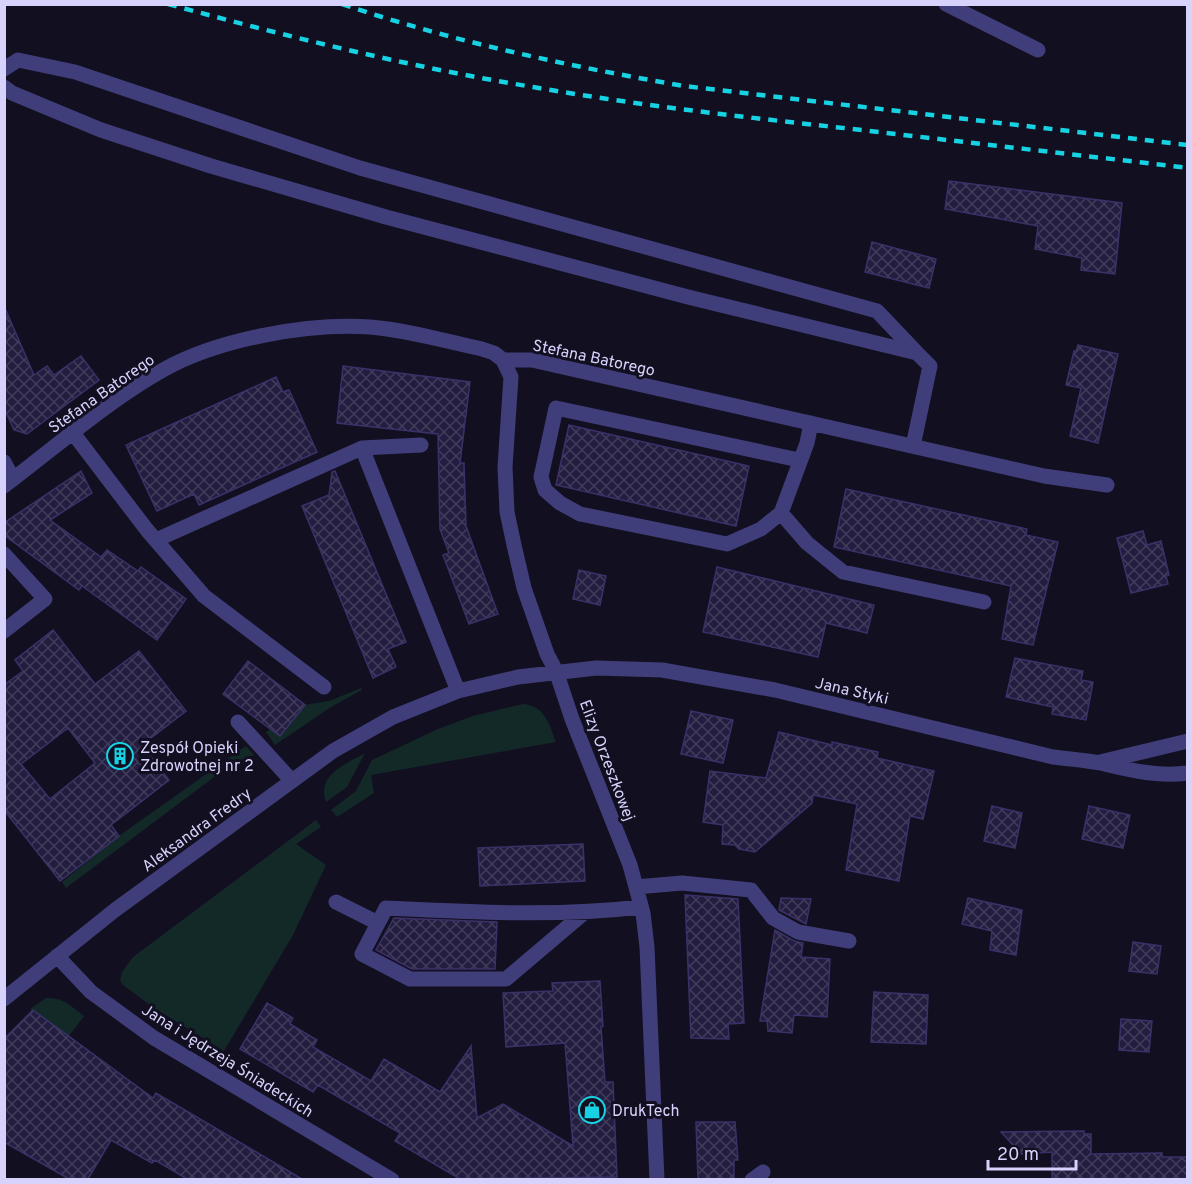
<svg xmlns="http://www.w3.org/2000/svg" width="1192" height="1184" font-family="Overpass,sans-serif">
<defs>
<pattern id="building-cross-hatch" width="8" height="8" patternUnits="userSpaceOnUse" patternTransform="scale(1.5)"><rect width="8" height="8" fill="#231d3f"/><path d="M0 0l8 8M0 8l8-8" fill="none" stroke="#423d5c"/></pattern>
</defs>
<rect width="100%" height="100%" fill="#120f20"/>
<path fill="#132928" d="M361,688L362,690L331,707L275,745L266,732L304,705L329,701Z
M523,704C545,706 549,724 556,742L371,775L374,793L337,817L331,810L356,791L372,760L438,729L473,716Z
M246,746L254,755L233,763L66,888L62,882L123,833Z
M365,753L347,787L326,802C316,775 346,764 365,753Z
M316,820L321,827L296,844L326,865L293,935L224,1051L154,1008L123,985L120,981L122,972L133,957Z
M46,998C63,997 71,1006 84,1016L69,1036L30,1009Z"/>
<path fill="url(#building-cross-hatch)" stroke="#3b3169" stroke-width="1.5" fill-rule="evenodd" d="M949,181L1122,203L1115,274L1081,270L1082,258L1035,249L1038,226L945,209Z
M872,242L936,259L929,288L865,272Z
M4,306L34,375L47,366L54,375L81,356L99,380L27,434L14,430L4,408Z
M1078,345L1118,354L1098,443L1070,436L1081,388L1066,385L1074,351H1076Z
M343,366L470,382L460,463H464L466,526L498,614L469,624L443,555L449,553L440,529L438,434L337,423Z
M276,377L283,392L289,390L317,452L199,505L194,494L157,511L126,445Z
M569,425L749,466L736,526L556,485Z
M81,471L92,493L50,520L101,557L107,550L138,571L141,567L186,599L157,640L82,586L79,590L4,535V523Z
M335,471L406,642L388,649L396,667L373,678L302,506L329,495L332,472Z
M846,489L1027,529L1026,535L1058,542L1033,645L1002,639L1011,586L834,547Z
M1143,531L1147,545L1161,541L1169,575L1166,576L1168,584L1131,593L1117,538Z
M717,567L874,605L867,633L826,623L818,657L703,632Z
M579,570L606,576L600,605L573,599Z
M53,630L95,684L139,651L186,711L142,745L169,780L111,825L119,836L60,881L4,810V685L23,671L15,660ZM68,728L95,763L50,799L21,764Z
M1015,658L1083,671L1081,680L1093,682L1086,720L1052,714L1053,707L1006,697Z
M248,661L305,705L280,736L223,694Z
M691,711L733,720L723,763L681,754Z
M779,732L832,745V742L878,752L877,758L934,771L923,819L910,816L899,881L846,870L857,804L813,795L812,803L755,852L739,849L735,845L722,844L723,825L703,822L710,771L766,778Z
M992,806L1022,813L1015,848L984,841Z
M1089,806L1130,815L1123,848L1082,839Z
M583,844L585,881L480,886L478,848Z
M685,895L738,899L744,1023L728,1024L729,1039L691,1038Z
M781,898L811,899L806,924L779,910Z
M968,898L1022,910L1016,955L990,950L992,931L962,924Z
M394,918L497,922L495,969H412L376,950Z
M775,930L794,941L803,943L801,957L830,959L827,1017L794,1015L792,1033L768,1031L767,1021H760Z
M1133,942L1161,946L1157,974L1129,971Z
M600,981L603,1026L601,1027L605,1082H613L617,1177L460,1179L395,1141L400,1133L318,1085L313,1092L240,1049L267,1003L293,1018L290,1024L317,1040L313,1047L371,1081L384,1059L440,1092L471,1046L477,1118L503,1104L573,1146L565,1043L506,1047L503,993L553,991L552,983Z
M874,992L928,995L926,1044L871,1042Z
M33,1010L153,1098L156,1093L302,1179H187L155,1160L152,1163L111,1140L88,1179H69L4,1142V1039Z
M1121,1019L1152,1021L1149,1052L1119,1050Z
M696,1122H735L738,1160H734V1179H698Z
M1084,1131V1134H1091V1154L1162,1153V1157H1188V1179H1052V1152L1021,1154L1001,1132Z"/>
<g fill="none" stroke-linecap="round" stroke-linejoin="round">
<path stroke="#403e7a" stroke-width="15" d="M946,4L1038,50
M4,69L18,60L75,72L360,168L877,311L917,353
M4,87L12,93L101,130L211,166L386,217L688,297L917,353L930,366L913,446
M503,360L511,377L505,467L507,512L514,545L524,588L547,654L556,671L572,719L630,865L643,913L647,947L657,1180
M73,433L147,530L204,596L324,687
M362,448L458,691
M799,460L556,408L541,477L545,490L560,503L580,514L727,544L761,529L781,513L807,443L811,423
M4,462L13,479
M4,486C56,447 106,402 163,370C218,339 307,323 370,327C407,330 445,341 482,349L494,353L503,360H532L1044,476L1107,485
M781,513L807,543L843,572L984,602
M156,540L362,448L421,445
M4,554L45,599L4,631
M238,722L292,781
M1100,762L1188,741
M636,887L682,883L751,890L773,918L798,932L849,941
M336,902L378,923
M585,912L506,979H410L362,954L386,908C471,912 556,917 641,907
M57,956L91,992L154,1038L392,1180
M4,999L115,910L333,751L393,717L458,691L518,677L596,668L662,670L775,690L1053,757C1069,759 1085,760 1100,763C1130,770 1156,777 1188,773
M752,1180L763,1172"/>
<path stroke="#16d2e3" stroke-width="4.5" stroke-dasharray="9 8" stroke-linecap="butt" d="M168,4C289,37 410,67 533,87C642,106 752,118 862,130C971,143 1079,155 1188,168
M342,4C454,42 568,66 684,86L1188,145"/>
</g>
<defs>
<symbol id="building-ring" viewBox="-11 -11 22 22"><circle r="9.5" fill="#120f20" stroke="#16d2e3" stroke-width="1.5"/><path d="M-4-6H4V6H1V3H-1V6H-4ZM-2.5-4.3h1.7v1.8h-1.7ZM.8-4.3h1.7v1.8H.8ZM-2.5-1h1.7V.8h-1.7ZM.8-1h1.7V.8H.8Z" fill="#16d2e3"/></symbol>
<symbol id="shop-ring" viewBox="-11 -11 22 22"><circle r="9.5" fill="#120f20" stroke="#16d2e3" stroke-width="1.5"/><path d="M-5-2.5h2.3a2.7 3.5 0 0 1 5.4 0H5L5.5 6h-11ZM-1.5-2.5h3a1.5 2.3 0 0 0-3 0Z" fill="#16d2e3"/></symbol>
</defs>
<g fill-rule="evenodd">
<use href="#building-ring" x="105" y="741" width="30" height="30"/>
<use href="#shop-ring" x="577" y="1095" width="30" height="30"/>
</g>
<g text-anchor="middle" stroke-width="6" stroke-linejoin="round" paint-order="stroke">
<g font-size="16" fill="#d6d2fb" stroke="#120f20">
<text transform="translate(594 357) rotate(12)" y="6">Stefana Batorego</text>
<text transform="translate(101 393) rotate(-35)" y="6">Stefana Batorego</text>
<text transform="translate(852 690) rotate(13)" y="6">Jana Styki</text>
<text transform="translate(608 760) rotate(69)" y="6">Elizy Orzeszkowej</text>
<text transform="translate(196 829) rotate(-36)" y="6">Aleksandra Fredry</text>
<text transform="translate(228 1060) rotate(32)" y="6">Jana i Jędrzeja Śniadeckich</text>
</g>
<g font-size="16" fill="#d6d2fb" stroke="#120f20" text-anchor="start">
<text x="140" y="753">Zespół Opieki<tspan x="140" dy="18">Zdrowotnej nr 2</tspan></text>
<text x="612" y="1116">DrukTech</text>
</g>
</g>
<rect width="1192" height="1184" fill="none" stroke="#d6d2fb" stroke-width="12"/>
<path d="M988 1160v9h88v-9" fill="none" stroke="#d6d2fb" stroke-width="3"/>
<text x="997" y="1160" font-size="18" fill="#d6d2fb" stroke="#120f20" stroke-width="4.5" paint-order="stroke">20 m</text>
</svg>
